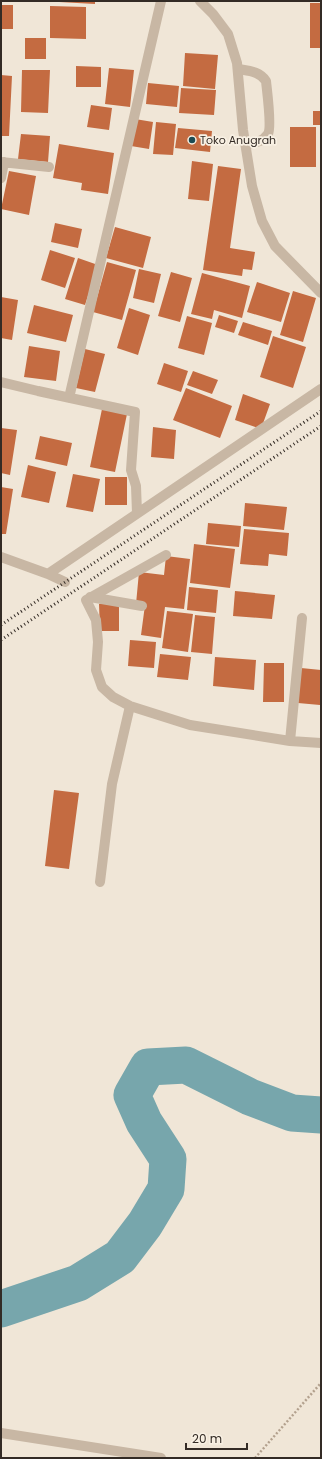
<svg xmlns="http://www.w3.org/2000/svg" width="322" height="1459" font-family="Poppins,sans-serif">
<rect width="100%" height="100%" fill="#f0e6d7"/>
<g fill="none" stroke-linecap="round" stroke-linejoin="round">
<path stroke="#77a6ac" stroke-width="37" d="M1,1309L78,1283L120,1257L145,1224L166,1189L168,1159L144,1122L132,1095L148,1067L186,1065L250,1097L292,1113L321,1115"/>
</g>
<path fill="#c46b41" d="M59,1H95V4L59,2Z
M310,3H321V48H310Z
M1,5H13V29H1Z
M50,6L86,7V39L50,38Z
M25,38H46V59H25Z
M185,53L218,55L215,89L183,86Z
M76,66L101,67V87H76Z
M109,68L134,70L130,107L105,104Z
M22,70H50L48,113L21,112Z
M1,75L12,76L9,136H1Z
M148,83L179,86L177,107L146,104Z
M181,88L216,90L214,115L179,113Z
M91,105L112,108L109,130L87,127Z
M313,111H321V125H313Z
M135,119L153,122L149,149L131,146Z
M156,122L176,124L173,155L153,154Z
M290,127H316V167H290Z
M178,128L212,131L210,152L175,148Z
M21,134L50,136L48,162L18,159Z
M59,144L114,153L108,194L81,190L82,183L53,178Z
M192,161L213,164L209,201L188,199Z
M218,166L241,169L230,248L255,252L252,270L243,269L242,276L203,270Z
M9,171L36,176L29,215L1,209Z
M55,223L82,229L78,248L51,242Z
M115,227L151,237L143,268L106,258Z
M50,250L75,258L65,288L41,280Z
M78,258L98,265L85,305L65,299Z
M107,262L136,270L122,320L93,312Z
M139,269L161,274L154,303L133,298Z
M171,272L192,278L180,322L158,316Z
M202,273L250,286L242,318L214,310L212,319L191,314Z
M257,282L290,293L281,322L247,312Z
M293,291L316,298L303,342L280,335Z
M1,297L18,300L12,340L1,338Z
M34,305L73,315L66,342L27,333Z
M129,308L150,315L138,355L117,348Z
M219,315L238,321L234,333L215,327Z
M187,316L212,323L204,355L178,348Z
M243,322L272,331L268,345L238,335Z
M273,336L306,347L293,388L260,377Z
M29,346L60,351L56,381L24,377Z
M85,349L105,354L95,392L76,388Z
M164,363L188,371L181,392L157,384Z
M193,371L218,380L212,394L187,385Z
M186,388L232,406L220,438L173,420Z
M243,394L270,404L261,429L235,420Z
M102,409L127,414L115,472L90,467Z
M153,427L176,430L174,459L151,457Z
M1,428L17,430L10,475L1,473Z
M40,436L72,443L67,466L35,459Z
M28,465L56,472L49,503L21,497Z
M73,474L100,479L93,512L66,507Z
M105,477H127V505H105Z
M1,487L13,489L6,534H1Z
M245,503L287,507L284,530L243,526Z
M208,523L241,526L239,547L206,544Z
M244,529L289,533L287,556L269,554L268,566L240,564Z
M194,544L235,549L230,588L190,583Z
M166,556L190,559L184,609L165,607L161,638L141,635L145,605L136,604L139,572L164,575Z
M189,587L218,590L216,613L187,610Z
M235,591L275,595L272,619L233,616Z
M99,604H119V631H100Z
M167,611L193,614L188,652L162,648Z
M195,615L215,617L212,654L191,652Z
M130,640L156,642L154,668L128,666Z
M160,654L191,657L188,680L157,677Z
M215,657L256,660L254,690L213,686Z
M264,663H284V702H263Z
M301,668L321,670L320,705L298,703Z
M54,790L79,793L69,869L45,866Z"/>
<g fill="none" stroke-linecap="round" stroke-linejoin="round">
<path stroke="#b3a18e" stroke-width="2.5" stroke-dasharray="2 2" stroke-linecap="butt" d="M255,1458L321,1383"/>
<path stroke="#c8b7a4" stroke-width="10" d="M200,1L213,14L228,34L237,63L243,130L252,186L262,221L275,246L321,293
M238,69C249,71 259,71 266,81C267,91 272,127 268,134C263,142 254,143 246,144
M1,162L49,167
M1,178L4,162
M1,382L38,391L135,412L131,470L136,486L137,513
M69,398L161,1
M166,555L86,600L96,620L98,642L96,670L102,687L113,697L130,706L190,725L290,741L321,743
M1,557L48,574L65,582
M48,574L321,389
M90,597L142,606
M290,741L302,618
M100,882L112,784L130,706
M1,1433L161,1458"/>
<path stroke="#332b25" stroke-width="3" stroke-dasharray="1 3" stroke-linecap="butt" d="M1,625L321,411
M1,640L321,426"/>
</g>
<circle fill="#1c4b53" stroke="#f8f0e3" stroke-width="1.5" cx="192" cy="140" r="4"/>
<g text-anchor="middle" stroke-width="3.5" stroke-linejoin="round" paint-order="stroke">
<g font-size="11" fill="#332b25" stroke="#f8f0e3" text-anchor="start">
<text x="200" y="144">Toko Anugrah</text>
</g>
</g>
<rect width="322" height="1459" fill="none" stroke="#332b25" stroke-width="4"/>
<path d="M186 1443v6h61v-6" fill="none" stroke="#332b25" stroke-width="2"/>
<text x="192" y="1443" font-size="12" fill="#332b25" stroke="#f8f0e3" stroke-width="3" paint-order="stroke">20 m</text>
</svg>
